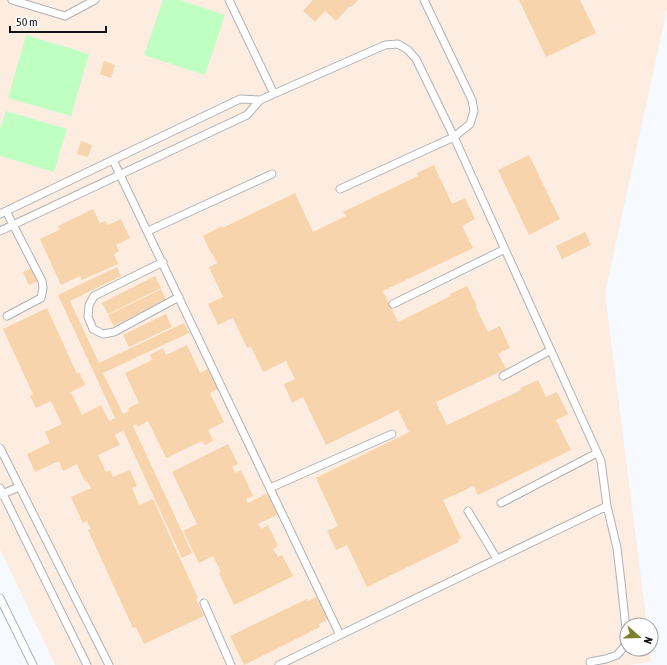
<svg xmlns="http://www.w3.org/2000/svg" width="667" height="665" font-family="'Asap Condensed',sans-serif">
<rect width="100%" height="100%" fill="#f6fafe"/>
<path fill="#fcede0" d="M0,0H667V9L605,293L647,625H627V649H650L651,662L629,665H55L0,549Z"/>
<path fill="#bfffc2" d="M163,0H180L225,15L205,75L144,55Z
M26,35L89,54L71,116L8,98Z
M6,111L67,129L54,172L0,156V129Z"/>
<path fill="#f7d4ab" d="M313,0H358L351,7L350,6L336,21L325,11L315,22L303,11Z
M519,0H580L596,33L546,57Z
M104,61L115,65L111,78L100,74Z
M81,141L92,145L88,157L77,154Z
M529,155L560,219L529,235L498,170Z
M434,165L452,204L465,198L475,219L462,226L473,248L383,291L398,322L451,296L450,294L467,286L477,306H475L488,332L500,326L510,348L498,354L506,369L436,402L447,425L521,390L520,388L538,380L546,397L557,392L568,414L556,420L571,450L478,495L474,486L443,500L461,538L458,540L459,542L367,587L347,545L336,550L327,531L338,526L316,478L409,432L398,410L326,445L303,397L292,403L284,384L295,379L286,361L263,372L251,347L247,348L233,318L218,325L208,304L223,297L209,267L217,263L213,255H212L203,236L222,226V228L295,193L313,232L346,216L343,212L418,176L417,173Z
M93,209L100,223L105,221L108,225L121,219L130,238L116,245L119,251L114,254L118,264L82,280L80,276L61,285L40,239L59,230L58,226Z
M585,232L591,245L562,259L556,246Z
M117,267L121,276L70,301L99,363L184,323L189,333L103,373L123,414L129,411L128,408L139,403L125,373L152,360L150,355L163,348L166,355L187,345L200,373L212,367L222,387L210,393L224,422L208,430L213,441L205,445L202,441L166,458L148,421L137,427L136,424L133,426L192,553L182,558L123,430L115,435L120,445L98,455L106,472L110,470L113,477L130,470L137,486L132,488L139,505L153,499L198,598L196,599L204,616L144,644L136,627L133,628L88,530L91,529L87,521L83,523L71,497L91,488L87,481L85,482L77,464L63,471L59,461L35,472L27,454L50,443L45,432L62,424L51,401L36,408L30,396L33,394L3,329L47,308L77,374L79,372L85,385L71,392L82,415L101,405L109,421L115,418L58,295Z
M32,268L38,281L29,285L23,272Z
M155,276L161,288L108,314L102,303Z
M161,289L166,300L114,326L108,315Z
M166,314L172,327L129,347L123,335Z
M228,444L238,464L232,467L235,473L241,470L253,496L246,499L248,503L268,493L279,514L258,524L261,529L268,525L278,546L273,549L278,557L282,555L293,576L234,605L219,573L221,572L213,556L199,563L183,531L197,524L172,472Z
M317,597L328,619L319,624L320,627L244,665L230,636L307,599L308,601Z"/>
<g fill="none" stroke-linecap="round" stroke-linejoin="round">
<defs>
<path id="lane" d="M12,0L65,16L95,0
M229,0L274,94
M113,160L340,635
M340,189L454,137L470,124L474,111L472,100L424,0
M6,211L42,281L43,288L41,298L7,316
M0,214L240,99L260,100
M0,231L247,115L260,100L385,45L398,44L408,50L416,59L454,137L601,461L607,506L340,635L279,665
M148,231L272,174
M163,262L94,296L89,305L88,317L93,329L103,334L114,332L179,297
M393,304L505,249
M503,376L551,350
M0,448L109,665
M0,488L87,665
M270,488L392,434
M0,495L19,487
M501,503L597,453
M468,511L497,559
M0,598L33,665
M204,603L231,665
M590,662L606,659L617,655L624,647L627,638L621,582L617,548L607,506"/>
</defs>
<use href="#lane" stroke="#aeb2b5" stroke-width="9"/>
<use href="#lane" stroke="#fff" stroke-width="7"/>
</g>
<g transform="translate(639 637) rotate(110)"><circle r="19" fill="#ffffff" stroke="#9fa0a1"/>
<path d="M0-3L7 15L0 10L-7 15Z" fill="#7d812b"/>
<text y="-6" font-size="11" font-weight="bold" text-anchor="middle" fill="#101213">N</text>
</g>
<path d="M10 26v6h96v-6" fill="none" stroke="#101213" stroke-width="2"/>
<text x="16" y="26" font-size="12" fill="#101213" stroke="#ffffff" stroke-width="3" paint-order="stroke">50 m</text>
</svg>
